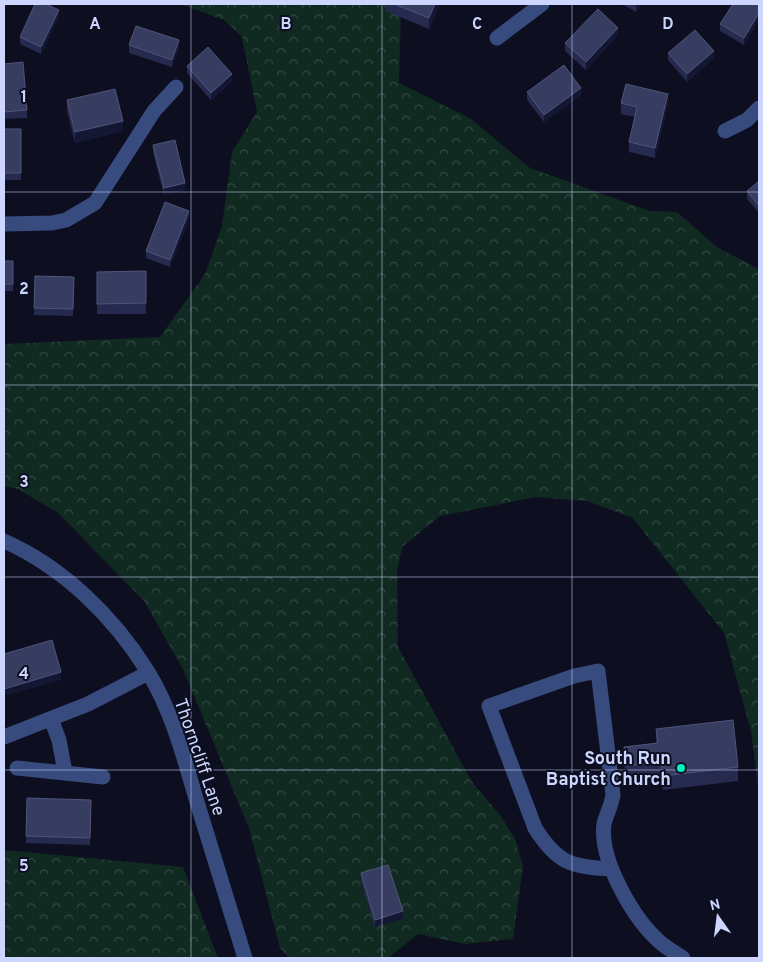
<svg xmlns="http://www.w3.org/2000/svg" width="763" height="962" font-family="Overpass,sans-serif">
<defs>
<pattern id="forest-crowns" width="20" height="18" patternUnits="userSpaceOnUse" patternTransform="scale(1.25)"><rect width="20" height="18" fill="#102a21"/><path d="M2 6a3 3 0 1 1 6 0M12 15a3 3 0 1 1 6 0" fill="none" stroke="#324842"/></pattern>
</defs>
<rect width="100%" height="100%" fill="#0d0f20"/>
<path fill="url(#forest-crowns)" d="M181,4H401L399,83L471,119L530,168L650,211L677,212L718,248L759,269V792L751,731L724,633L633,518L587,501L536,497L440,516L402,547L397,572L398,647L472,782L500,815L515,839L523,866L513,939L465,944L418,934L388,958H289L280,948L249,828L182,667L144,601L58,513L18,489L4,486V344L160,337L205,274L222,226L232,152L257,112L242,37L224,20Z
M4,850L183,867L218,958H4Z"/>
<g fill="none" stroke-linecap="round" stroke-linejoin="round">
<path stroke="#384b7e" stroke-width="15" d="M497,38L542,4
M725,131L747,120L759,108
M4,224L52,223L66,220L95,203L154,111L176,87
M4,541C63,567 114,617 148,672C172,711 184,758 197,802C213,854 229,906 245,958
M51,719L59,740L65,772
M4,737L88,704L148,673
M17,768L103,777
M611,869C571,867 557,863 535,828L489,706L574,676L598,671L613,795C611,807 606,815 604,824C599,860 634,920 661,943C668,949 676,953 683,958"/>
</g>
<path fill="#262a4e" d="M386,4H440L429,29L386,11Z
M622,4H641L636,12Z
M759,4V20L744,45L720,31V24Z
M59,17L41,54L20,44V37Z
M618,35L586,70L565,51V43Z
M129,45L179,47L172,67L129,53Z
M668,53L714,58L687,82L668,60Z
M4,64L27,110V118L4,119Z
M187,66L232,81L211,100L187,73Z
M527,92L581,95L544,122L527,100Z
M67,100L123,131L75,143L67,111Z
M621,103L668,104L655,158L629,152V142L635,117L621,114Z
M4,129H21V180H4Z
M153,145L185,190L164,195L153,153Z
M759,181V213L747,199V191Z
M189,219L170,267L146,258V251Z
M4,261H13V291H4Z
M146,271V314H97V272Z
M35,276L74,277L73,316L34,315Z
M656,729L738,767V781L663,790L661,776L626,780L624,761V747L656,743Z
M27,798L91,808L90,845L26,843Z
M361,873L403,919L375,927L361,881Z"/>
<path fill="#141734" d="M435,4H440L429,29V18Z
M637,4H641L636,12V5Z
M59,10V17L41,54V47Z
M759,13V20L744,45V38Z
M618,28V35L586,70V62Z
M179,40V47L172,67V60Z
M714,51V58L687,82V74Z
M232,74V81L211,100V93Z
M581,88V95L544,122V115Z
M668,94V104L655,158V148Z
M123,121V131L75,143V132Z
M185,183V190L164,195V188Z
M189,211V219L170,267V260Z
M61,672V680L4,696V689Z
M403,911V919L375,927V920Z"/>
<path fill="#373c61" stroke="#4f547a" d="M35,4H46L59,10L41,47L20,37Z
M394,4H435L429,18Z
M733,4H759V13L744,38L720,24Z
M598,9L618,28L586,62L565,43Z
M136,26L179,40L172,60L129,45Z
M695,30L714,51L687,74L668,53Z
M208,47L232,74L211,93L187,66Z
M23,62L27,110L4,112V64Z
M564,65L581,88L544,115L527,92Z
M626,84L668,94L655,148L629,142L637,107L621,103Z
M115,89L123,121L75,132L67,100Z
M4,129H21V173H4Z
M175,140L185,183L164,188L153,145Z
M759,181V206L747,191Z
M165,202L189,211L170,260L146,251Z
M4,261H13V284H4Z
M146,271V303L97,304V272Z
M35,276L74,277L73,309L34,308Z
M52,640L61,672L4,689V654Z
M733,720L738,767L663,776L661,762L626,766L624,747L658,743L656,729Z
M27,798L91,800L90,838L26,836Z
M388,865L403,911L375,920L361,873Z"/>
<path fill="none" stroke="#ccd6fe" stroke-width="1" stroke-opacity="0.55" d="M191,4V958M382,4V958M572,4V958M4,192H759M4,385H759M4,577H759M4,770H759"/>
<circle fill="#03f4c2" stroke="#0d0f20" stroke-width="2" cx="681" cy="768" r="5"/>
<g text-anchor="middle" stroke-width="4" stroke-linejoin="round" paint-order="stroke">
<g font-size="18" fill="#ccd6fe" stroke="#0d0f20">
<text transform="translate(200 757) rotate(71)" y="6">Thorncliff Lane</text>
</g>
<g font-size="18" font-weight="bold" fill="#ccd6fe" stroke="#0d0f20" text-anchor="end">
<text x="671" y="764">South Run<tspan x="671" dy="21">Baptist Church</tspan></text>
</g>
</g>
<g font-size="16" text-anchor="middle" font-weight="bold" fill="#ccd6fe" stroke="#0d0f20" stroke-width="4" stroke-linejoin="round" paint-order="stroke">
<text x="95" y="29">A</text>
<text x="286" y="29">B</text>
<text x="477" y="29">C</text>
<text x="668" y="29">D</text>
<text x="24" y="102">1</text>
<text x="24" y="294">2</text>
<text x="24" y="487">3</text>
<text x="24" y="679">4</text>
<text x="24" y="871">5</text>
</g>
<rect width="763" height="962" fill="none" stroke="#ccd6fe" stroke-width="10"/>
<g transform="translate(718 917) rotate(346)" stroke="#0d0f20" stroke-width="4" paint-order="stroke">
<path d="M0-4L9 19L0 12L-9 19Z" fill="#ccd6fe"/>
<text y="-8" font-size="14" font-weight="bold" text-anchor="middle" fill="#ccd6fe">N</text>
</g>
</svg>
